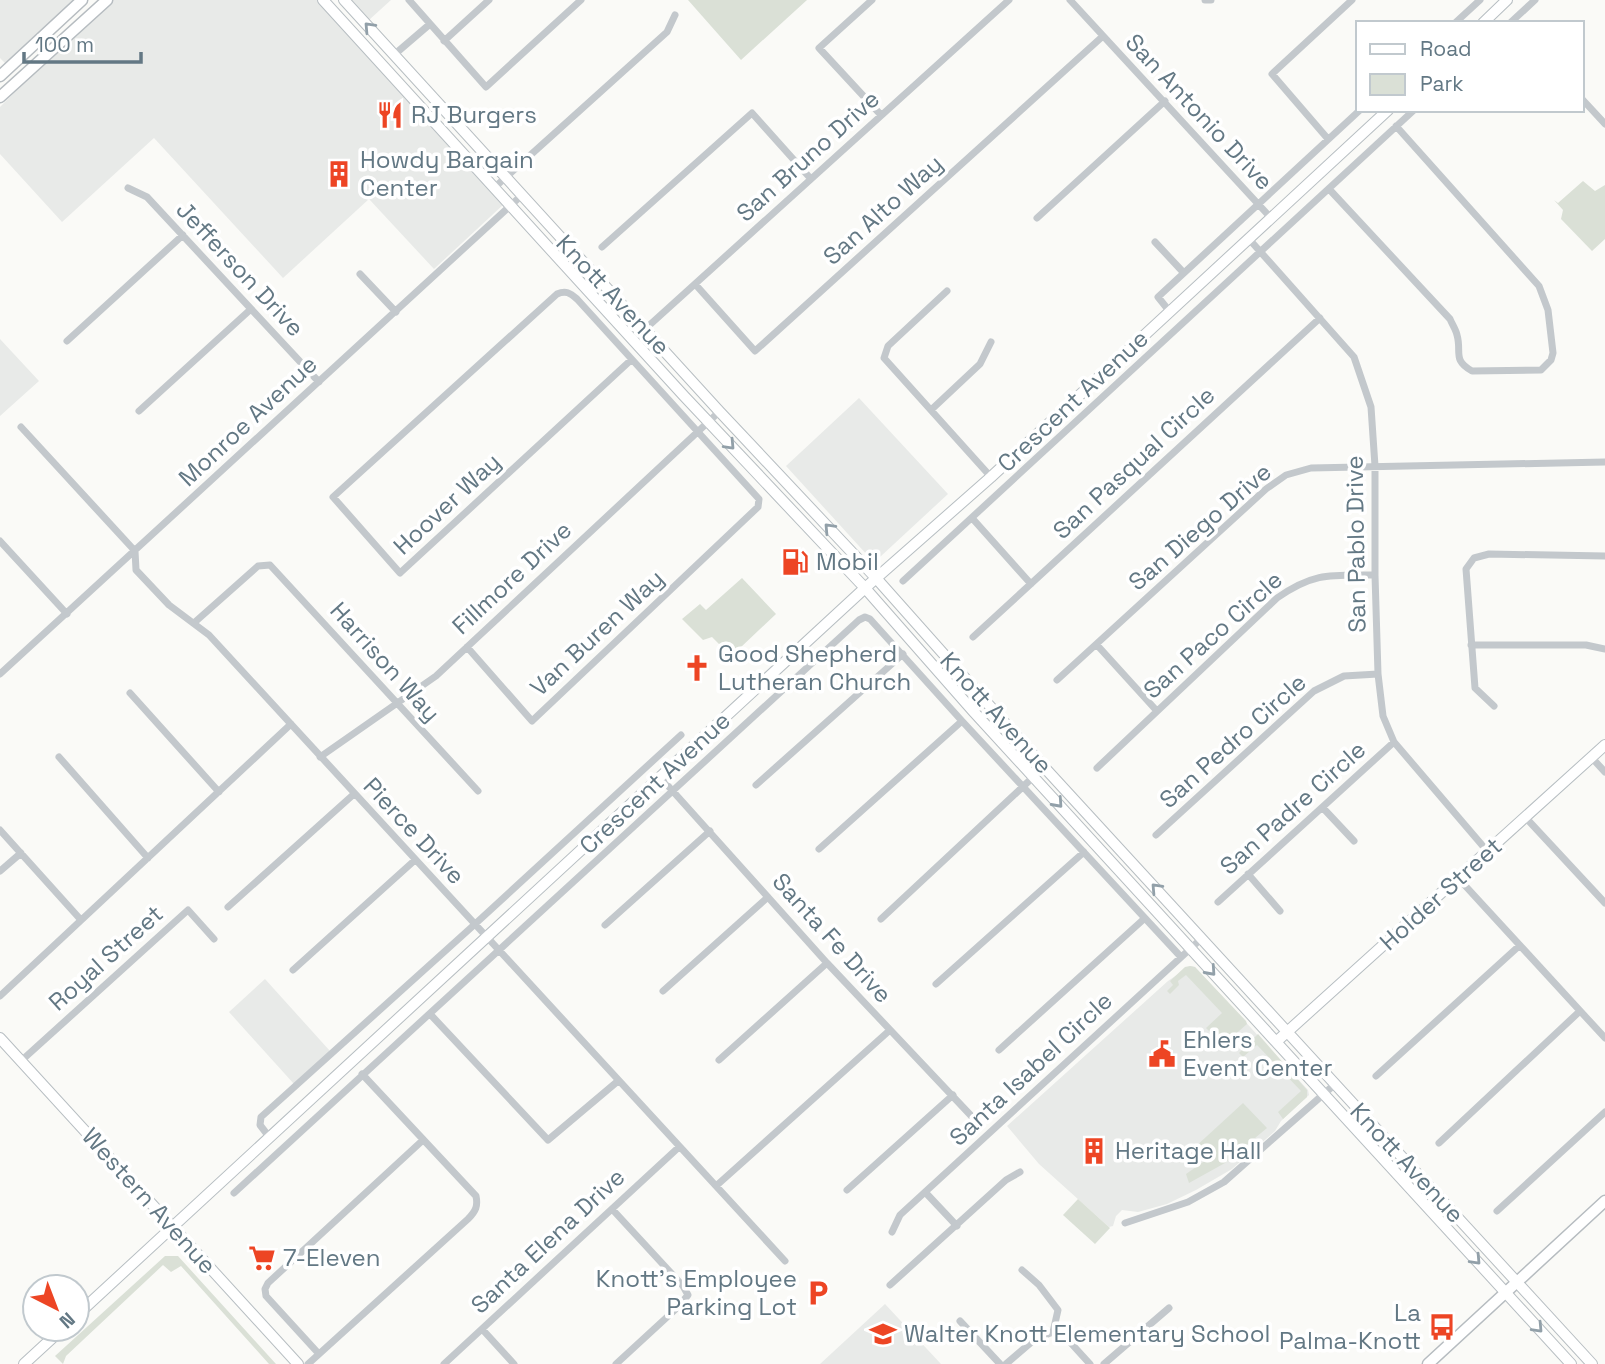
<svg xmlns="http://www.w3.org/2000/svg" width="1605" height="1364" font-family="'Space Grotesk',sans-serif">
<rect width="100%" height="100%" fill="#fafaf7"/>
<path fill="#e8eae8" d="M0,0H75L6,64L0,58Z
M110,0H317L504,204L434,269L369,199L283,278L154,138L62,222L0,154V107L66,40Z
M351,0H391L369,20Z
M0,339L39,381L0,416Z
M859,398L948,494L880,557L874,558L869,557L786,466Z
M1190,966L1195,967L1308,1090L1309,1095L1281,1121L1275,1131L1232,1169L1196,1190L1167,1204L1138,1212L1122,1210L1116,1216L1113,1226L1109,1227L1039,1164L1007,1126L1168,981Z
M265,979L330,1051L294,1084L229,1012Z
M885,1304L941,1364H820Z"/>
<path fill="#dae0d6" d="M688,0H807L741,60Z
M1583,181L1595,191L1605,185V239L1592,251L1561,219L1563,210L1554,200L1558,203Z
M742,578L776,614L740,648L738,654L730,662L723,654L726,651L712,637L703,640L682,619L700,604L706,610Z
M1190,966L1195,967L1246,1021L1247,1024L1223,1045L1206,1028L1222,1013L1186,975L1178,981L1179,985L1170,994L1167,991L1173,985L1170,981L1185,967Z
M1258,1034L1307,1090V1097L1283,1119L1278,1112L1301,1091L1257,1045L1243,1057L1239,1053Z
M1243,1103L1267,1128L1225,1163L1189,1183L1186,1174L1206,1160L1194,1148Z
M1078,1199L1110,1228L1095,1244L1063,1215Z
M165,1256H178L276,1364H269L181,1266L171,1272L163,1265L66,1356L63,1364L55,1356Z"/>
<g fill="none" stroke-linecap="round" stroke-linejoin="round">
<defs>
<path id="secondary" d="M323,0L684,396L865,588L973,711L1571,1364
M344,0L719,411L876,578L1044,767L1592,1364
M1483,23L1507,0
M0,1038L298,1364
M1276,1042L1605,745
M77,1315L865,588L991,477L1388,110
M24,1364L62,1329"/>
<path id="primary" d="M0,76L82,0
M0,97L107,0
M1428,1364L1605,1201"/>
</defs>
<use href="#secondary" stroke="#b7bec2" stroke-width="12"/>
<use href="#primary" stroke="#b6bcc0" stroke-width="13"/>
<path stroke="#c3c8cc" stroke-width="7" d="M409,0L486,87L581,0
M872,0L819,48L881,115
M1070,0L1271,218
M1205,0H1211
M1455,23L1480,0
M1510,23L1535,0
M444,41L489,0
M395,54L430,24
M1582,99L1605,124
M1328,139L1272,74L1352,0
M495,187L667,32L675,15
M128,188L147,197L319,382
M1329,189L1450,319C1452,324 1456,330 1457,335C1462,352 1452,360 1472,371L1541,370L1551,360L1553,353L1548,310L1539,286L1396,126
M1037,218L1165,101
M1249,239L1354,357L1371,407L1375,466V575L1378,674L1383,716L1394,742L1488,852
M1155,242L1183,272
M602,247L752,113L811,179
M360,274L396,312
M695,284L755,351L1103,36
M947,291L888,346L884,358L991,477
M1170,312L1158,297L1360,110
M633,340L1009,0
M67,341L183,235
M931,410L980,364L991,342
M139,411L251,309
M21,427L135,551L136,570L169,605L209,635L785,1261
M972,518L1031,584
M0,541L67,614
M903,581L1414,110
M195,622L258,566L270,565L478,791
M973,637L1320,318
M1097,645L1156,710
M1471,645H1586L1605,649
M467,647L532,721L758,507L759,499L577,299C570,293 566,290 557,294L333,497L400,573L631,360
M0,674L522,195
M1057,680L1266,489L1286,475L1311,468L1605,462
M130,693L219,792
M1494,706L1475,688L1466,569L1474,558L1489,554L1605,556
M59,757L148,858
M320,757L436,676L720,411
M1592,758L1605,772
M1097,768L1277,598C1314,572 1331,575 1375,575
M661,778L827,963L977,1122
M756,785L903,654
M1323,808L1354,841
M1525,817L1605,903
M0,830L81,920
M1156,835L1314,691L1344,676L1378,674
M819,849L962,721
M0,871L21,853
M1248,874L1280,911
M1459,879L1605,1038
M1218,902L1394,742
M228,907L354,794
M881,919L1044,767
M605,925L710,831
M293,970L415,860
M936,984L1084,852
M663,991L768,897
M0,996L291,724
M430,1014L548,1140L618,1081
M999,1050L1145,918
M719,1060L827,963
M21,1061L188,910L214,939
M1376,1076L1519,946
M270,1138L260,1125L261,1117L474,925L681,735
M1439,1143L1580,1011
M716,1186L890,1030
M847,1190L953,1095
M925,1192L957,1226
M234,1193L859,620L865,617L870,619L962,721L1181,957
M612,1209L683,1286L688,1295L678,1307L616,1364
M1497,1211L1605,1112
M1125,1223L1188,1202L1224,1182L1334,1085
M892,1232L900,1215L1202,938
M1022,1270L1039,1285L1058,1310L1053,1332L1069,1341L1090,1364
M890,1285L1006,1180L1020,1172
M960,1321L1000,1364
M482,1329L514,1364
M319,1354L266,1296L265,1289L268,1283L423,1140
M308,1364L468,1219C476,1211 478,1206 476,1196L362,1074
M444,1364L679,1147
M1006,1364L1035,1339L1053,1332
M1104,1364L1169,1308"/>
<use href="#secondary" stroke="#fff" stroke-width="10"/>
<use href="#primary" stroke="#fff" stroke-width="10"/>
</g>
<defs><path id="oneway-chevron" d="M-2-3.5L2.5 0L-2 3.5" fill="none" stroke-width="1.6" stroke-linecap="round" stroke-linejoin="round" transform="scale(1.75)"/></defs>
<g stroke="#92a0a9">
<use href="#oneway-chevron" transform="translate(369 27) rotate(-133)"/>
<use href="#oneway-chevron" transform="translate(730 445) rotate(47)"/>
<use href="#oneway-chevron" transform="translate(829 528) rotate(-133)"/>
<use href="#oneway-chevron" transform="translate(1058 803) rotate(48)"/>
<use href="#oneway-chevron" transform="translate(1156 888) rotate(-133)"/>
<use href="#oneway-chevron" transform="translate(1211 971) rotate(48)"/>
<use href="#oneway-chevron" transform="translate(1476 1260) rotate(47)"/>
<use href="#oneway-chevron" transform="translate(1538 1328) rotate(47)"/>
</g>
<defs>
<symbol id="restaurant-bare" viewBox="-9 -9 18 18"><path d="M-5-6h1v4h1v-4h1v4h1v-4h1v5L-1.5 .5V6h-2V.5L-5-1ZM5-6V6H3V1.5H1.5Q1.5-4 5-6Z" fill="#ed4524" stroke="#fff" stroke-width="2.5" paint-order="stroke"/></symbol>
<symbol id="building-bare" viewBox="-9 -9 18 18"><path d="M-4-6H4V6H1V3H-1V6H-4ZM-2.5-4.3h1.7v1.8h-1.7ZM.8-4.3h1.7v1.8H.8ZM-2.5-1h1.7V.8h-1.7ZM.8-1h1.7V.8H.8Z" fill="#ed4524" stroke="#fff" stroke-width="2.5" paint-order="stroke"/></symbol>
<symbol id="fuel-bare" viewBox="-9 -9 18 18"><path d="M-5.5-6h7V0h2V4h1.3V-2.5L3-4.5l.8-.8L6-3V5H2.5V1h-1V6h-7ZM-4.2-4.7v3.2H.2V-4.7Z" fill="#ed4524" stroke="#fff" stroke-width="2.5" paint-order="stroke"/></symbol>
<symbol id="church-bare" viewBox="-9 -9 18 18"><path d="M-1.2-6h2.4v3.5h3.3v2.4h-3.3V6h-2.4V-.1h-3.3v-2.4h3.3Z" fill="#ed4524" stroke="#fff" stroke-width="2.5" paint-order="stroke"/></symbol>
<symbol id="civic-bare" viewBox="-9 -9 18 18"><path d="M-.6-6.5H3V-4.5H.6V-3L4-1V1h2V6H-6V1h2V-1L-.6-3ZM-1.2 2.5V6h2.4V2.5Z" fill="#ed4524" stroke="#fff" stroke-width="2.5" paint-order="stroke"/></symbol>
<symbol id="supermarket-bare" viewBox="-9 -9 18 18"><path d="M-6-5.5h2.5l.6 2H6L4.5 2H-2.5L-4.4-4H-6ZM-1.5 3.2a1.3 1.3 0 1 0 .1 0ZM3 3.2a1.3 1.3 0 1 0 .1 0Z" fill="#ed4524" stroke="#fff" stroke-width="2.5" paint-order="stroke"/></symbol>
<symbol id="parking-bare" viewBox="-9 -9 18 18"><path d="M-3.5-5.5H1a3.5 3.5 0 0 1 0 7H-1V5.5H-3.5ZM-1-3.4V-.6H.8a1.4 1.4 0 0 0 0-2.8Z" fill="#ed4524" stroke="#fff" stroke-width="2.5" paint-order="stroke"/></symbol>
<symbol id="bus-bare" viewBox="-9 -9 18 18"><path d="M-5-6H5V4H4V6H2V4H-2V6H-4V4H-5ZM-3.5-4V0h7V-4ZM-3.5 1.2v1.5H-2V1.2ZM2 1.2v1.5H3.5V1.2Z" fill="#ed4524" stroke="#fff" stroke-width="2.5" paint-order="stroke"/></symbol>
<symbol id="school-bare" viewBox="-9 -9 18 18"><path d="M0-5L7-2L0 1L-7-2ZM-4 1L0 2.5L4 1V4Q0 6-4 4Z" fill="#ed4524" stroke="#fff" stroke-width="2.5" paint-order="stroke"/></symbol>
</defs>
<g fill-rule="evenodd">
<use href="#restaurant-bare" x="371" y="96" width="38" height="38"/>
<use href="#building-bare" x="320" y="155" width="38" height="38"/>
<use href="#fuel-bare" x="776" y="543" width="38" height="38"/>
<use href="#church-bare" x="678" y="649" width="38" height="38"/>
<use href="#civic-bare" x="1143" y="1035" width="38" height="38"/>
<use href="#building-bare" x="1075" y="1132" width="38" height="38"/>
<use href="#supermarket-bare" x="243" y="1239" width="38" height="38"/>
<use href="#parking-bare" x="799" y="1274" width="38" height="38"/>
<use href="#bus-bare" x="1423" y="1308" width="38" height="38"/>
<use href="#school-bare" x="864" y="1315" width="38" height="38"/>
</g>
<g text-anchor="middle" stroke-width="7" stroke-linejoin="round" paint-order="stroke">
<g font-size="24" fill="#637884" stroke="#fff">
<text transform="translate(1199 112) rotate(47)" y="8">San Antonio Drive</text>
<text transform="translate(808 156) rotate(-42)" y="8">San Bruno Drive</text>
<text transform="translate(883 210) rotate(-42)" y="8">San Alto Way</text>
<text transform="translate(240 269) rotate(47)" y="8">Jefferson Drive</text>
<text transform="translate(613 295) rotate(47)" y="8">Knott Avenue</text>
<text transform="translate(1073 401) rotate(-43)" y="8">Crescent Avenue</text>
<text transform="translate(248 421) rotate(-43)" y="8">Monroe Avenue</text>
<text transform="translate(1134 463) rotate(-43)" y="8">San Pasqual Circle</text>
<text transform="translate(447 504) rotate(-43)" y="8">Hoover Way</text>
<text transform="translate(1200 527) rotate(-41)" y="8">San Diego Drive</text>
<text transform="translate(1356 544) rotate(-91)" y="8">San Pablo Drive</text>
<text transform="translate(512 578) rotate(-43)" y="8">Fillmore Drive</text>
<text transform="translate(597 633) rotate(-43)" y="8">Van Buren Way</text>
<text transform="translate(1213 635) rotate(-42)" y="8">San Paco Circle</text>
<text transform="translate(385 662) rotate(48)" y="8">Harrison Way</text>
<text transform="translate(996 713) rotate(48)" y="8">Knott Avenue</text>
<text transform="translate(1233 741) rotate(-42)" y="8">San Pedro Circle</text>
<text transform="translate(655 783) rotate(-43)" y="8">Crescent Avenue</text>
<text transform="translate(1293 808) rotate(-42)" y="8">San Padre Circle</text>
<text transform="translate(414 831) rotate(47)" y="8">Pierce Drive</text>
<text transform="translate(1441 894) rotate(-42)" y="8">Holder Street</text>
<text transform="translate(832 938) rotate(48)" y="8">Santa Fe Drive</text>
<text transform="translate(106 958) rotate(-42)" y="8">Royal Street</text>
<text transform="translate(1031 1069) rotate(-43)" y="8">Santa Isabel Circle</text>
<text transform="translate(1407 1163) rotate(47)" y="8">Knott Avenue</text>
<text transform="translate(149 1201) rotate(48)" y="8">Western Avenue</text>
<text transform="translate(548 1241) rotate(-43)" y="8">Santa Elena Drive</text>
</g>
<g font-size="24" fill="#637884" stroke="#fff" text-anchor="start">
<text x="411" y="123">RJ Burgers</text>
<text x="360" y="168">Howdy Bargain<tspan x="360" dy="28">Center</tspan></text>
<text x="816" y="570">Mobil</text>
<text x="718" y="662">Good Shepherd<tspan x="718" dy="28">Lutheran Church</tspan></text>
<text x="1183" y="1048">Ehlers<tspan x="1183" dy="28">Event Center</tspan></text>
<text x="1115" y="1159">Heritage Hall</text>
<text x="283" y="1266">7-Eleven</text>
<text x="797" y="1287" text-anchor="end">Knott's Employee<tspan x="797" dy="28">Parking Lot</tspan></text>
<text x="1421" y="1321" text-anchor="end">La<tspan x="1421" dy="28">Palma-Knott</tspan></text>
<text x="904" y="1342">Walter Knott Elementary School</text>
</g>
</g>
<rect x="1356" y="21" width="228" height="91" fill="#ffffff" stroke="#c1c9ce" stroke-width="2"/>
<rect x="1370" y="44" width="35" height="10" fill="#ffffff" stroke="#c1c9ce" stroke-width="2"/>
<text x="1420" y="56" font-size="21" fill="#637884">Road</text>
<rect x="1370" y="74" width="35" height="21" fill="#dae0d6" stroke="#c1c9ce" stroke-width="2"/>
<text x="1420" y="91" font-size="21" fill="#637884">Park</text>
<g transform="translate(56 1308) rotate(138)"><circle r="33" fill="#ffffff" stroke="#c1c9ce" stroke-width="2"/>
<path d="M0-5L12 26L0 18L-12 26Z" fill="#ed4524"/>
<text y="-10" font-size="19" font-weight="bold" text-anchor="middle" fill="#637884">N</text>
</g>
<path d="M24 52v10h117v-10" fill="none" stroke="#637884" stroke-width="3.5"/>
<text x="35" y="52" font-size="21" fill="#637884" stroke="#ffffff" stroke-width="5" paint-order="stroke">100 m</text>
</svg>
